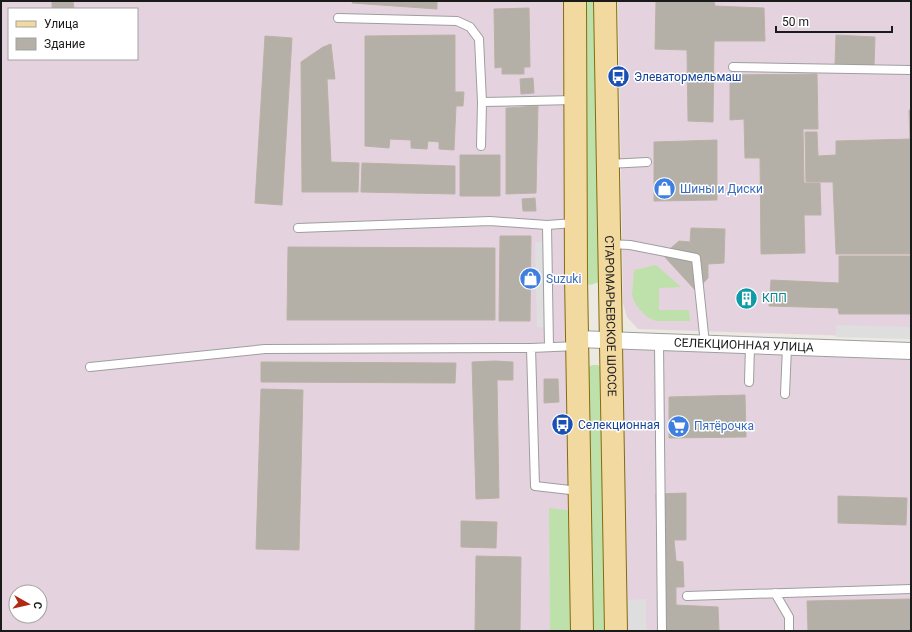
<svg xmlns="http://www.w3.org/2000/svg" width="912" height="632" font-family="Roboto,sans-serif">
<rect width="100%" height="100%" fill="#ebe9e1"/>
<path fill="#e4d3de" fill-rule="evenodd" d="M1,1H565L576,631H1ZM9,9H137V59H9ZM16,592H40V616H16Z
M618,1H911V338L638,329L627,317L623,303Z
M620,349L911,360V631H624Z"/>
<path fill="#bee1ab" d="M583,1H596L599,282L590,285L586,283Z
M656,265L681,287L659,288V310H689L690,321H656L647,317L636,305L632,296L634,270Z
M592,365H598L601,368L606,631H592L588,368Z
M549,508L567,510L573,516L574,631H550Z"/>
<path fill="#dedede" d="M535,242H551L552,327H537Z
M836,325L911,327V339L836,337Z
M646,599V631H629L628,600Z"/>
<path fill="#b4afa7" stroke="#bbb2a5" d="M52,1H73L74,9H52Z
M353,1H437V9L352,3Z
M656,1H714L715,6L764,8L765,41H714L713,122L688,121L687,50L655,49Z
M529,8L530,67H524V74H502V67L495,68L494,9Z
M455,35V92H464L463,106H456L454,150L439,149V142L428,141L427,149L411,148V140L390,139L389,148L365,146V36Z
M836,35L875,37L874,66L835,64Z
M265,36L292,38L282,205L255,203Z
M331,44L335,79H327L331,162L359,163L358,192H302L301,62L323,47Z
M817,74L818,129H803L804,183H820L821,215H804L805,253L761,254L760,158H745L744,119L730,120V75Z
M533,78L534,93L521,94L520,79Z
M538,106L536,193L506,194V108Z
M909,110H911V254H836L833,182H806L805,132H817L818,156L836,155V141L910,139Z
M717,140V200L654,201V142Z
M460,155H500V196H460Z
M362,163L455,166V194L361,192Z
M535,198L536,211H523L522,199Z
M691,228L725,229L724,263L708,264L690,242Z
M500,236H531L530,321H499Z
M679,241L690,242L708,264V278L696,291L663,255Z
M288,247L495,248V320H287Z
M839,256H911V314H839L838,308L769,306L771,280L839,283Z
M740,291H754V306H740Z
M495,361L513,362V380H497L499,498L476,499L472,362Z
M261,362L456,363L455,383L261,382Z
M544,379H558L559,402L544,403Z
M261,389L303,390L299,550L256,549Z
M745,395L746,437L669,438V397Z
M686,493V540H674L676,561L683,562L684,587H676V605L718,607L719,631H659L656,494Z
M838,496L907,498L906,525L838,523Z
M461,521L497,522L496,548L461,547Z
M476,556L521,557L520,631H475Z
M911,599V631H808L807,601Z"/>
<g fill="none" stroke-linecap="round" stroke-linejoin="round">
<defs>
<path id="lane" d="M338,18L457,21L470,27L479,39L482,102L574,100
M733,67L911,70
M481,146L482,102
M608,164L647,162
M298,228L490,221L547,225
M609,244L630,245L696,258L705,344
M659,343L662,631
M577,346L531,348L535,486L579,491
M549,347L547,225L575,223
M90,367L265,349L531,348
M749,382L750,346
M785,394L787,347
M775,593L789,617V631
M687,596L911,589"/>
<g id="street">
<path id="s1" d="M577,339L911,351"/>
</g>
<g id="primary">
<path d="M575,1L576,277L582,631"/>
<path id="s2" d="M605,1L616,631"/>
</g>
</defs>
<use href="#lane" stroke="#9e9e9e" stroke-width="10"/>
<use href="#street" stroke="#9e9e9e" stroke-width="18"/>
<use href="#primary" stroke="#836c0e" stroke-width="24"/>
<use href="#lane" stroke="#fff" stroke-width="8"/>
<use href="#street" stroke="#fff" stroke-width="16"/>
<use href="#primary" stroke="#f2d99f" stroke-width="22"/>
</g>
<defs>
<symbol id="bus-disc" viewBox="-11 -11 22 22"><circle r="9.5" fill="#1a4fb4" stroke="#fff"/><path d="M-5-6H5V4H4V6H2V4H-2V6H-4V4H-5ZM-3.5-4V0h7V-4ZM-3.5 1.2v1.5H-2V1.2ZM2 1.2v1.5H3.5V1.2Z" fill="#fff"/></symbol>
<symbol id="shop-disc" viewBox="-11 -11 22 22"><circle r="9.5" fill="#3f7fe0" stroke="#fff"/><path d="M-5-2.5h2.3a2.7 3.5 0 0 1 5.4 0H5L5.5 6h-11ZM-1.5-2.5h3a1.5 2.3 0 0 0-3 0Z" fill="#fff"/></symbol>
<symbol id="building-disc" viewBox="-11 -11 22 22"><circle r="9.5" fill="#0f9aa8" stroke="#fff"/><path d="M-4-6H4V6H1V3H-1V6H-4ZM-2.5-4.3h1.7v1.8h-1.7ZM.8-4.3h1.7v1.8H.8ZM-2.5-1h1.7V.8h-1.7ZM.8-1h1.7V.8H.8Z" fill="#fff"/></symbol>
<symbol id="supermarket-disc" viewBox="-11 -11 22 22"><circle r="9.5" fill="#3f7fe0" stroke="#fff"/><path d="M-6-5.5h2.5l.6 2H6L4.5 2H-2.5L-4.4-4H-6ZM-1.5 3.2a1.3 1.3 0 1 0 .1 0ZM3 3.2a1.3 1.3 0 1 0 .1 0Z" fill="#fff"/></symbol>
</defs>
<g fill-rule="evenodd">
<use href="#bus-disc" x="606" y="64" width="25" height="25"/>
<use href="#shop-disc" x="652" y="176" width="25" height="25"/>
<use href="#shop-disc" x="518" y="266" width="25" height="25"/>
<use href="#building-disc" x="734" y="286" width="25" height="25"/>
<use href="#bus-disc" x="550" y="412" width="25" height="25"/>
<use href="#supermarket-disc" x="666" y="414" width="25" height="25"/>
</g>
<g text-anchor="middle" stroke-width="3" stroke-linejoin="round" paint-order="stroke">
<g font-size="12" fill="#164399" stroke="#fff" text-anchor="start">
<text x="634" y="81">Элеватормельмаш</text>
<text x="578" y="429">Селекционная</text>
</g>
<g font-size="12" fill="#366cbe" stroke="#fff" text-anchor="start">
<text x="680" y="193">Шины и Диски</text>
<text x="546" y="283">Suzuki</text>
<text x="694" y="430">Пятёрочка</text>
</g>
<g font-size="12" fill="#0d838f" stroke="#fff" text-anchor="start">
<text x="762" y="302">КПП</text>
</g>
<g font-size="12" fill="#1a1a1a" stroke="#fff">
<text dy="4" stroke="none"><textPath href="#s2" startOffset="315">СТАРОМАРЬЕВСКОЕ ШОССЕ</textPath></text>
<text dy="4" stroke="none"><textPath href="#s1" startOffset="167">СЕЛЕКЦИОННАЯ УЛИЦА</textPath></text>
</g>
</g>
<rect width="912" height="632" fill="none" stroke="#1a1a1a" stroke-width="4"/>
<rect x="8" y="8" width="130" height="52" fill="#ffffff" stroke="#a3a3a3"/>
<rect x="16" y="21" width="20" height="6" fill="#f2d99f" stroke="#a3a3a3"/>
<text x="44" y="28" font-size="12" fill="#1a1a1a">Улица</text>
<rect x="16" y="38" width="20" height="12" fill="#b4afa7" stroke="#a3a3a3"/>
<text x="44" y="48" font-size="12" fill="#1a1a1a">Здание</text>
<g transform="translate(28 604) rotate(98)"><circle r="19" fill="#ffffff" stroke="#a3a3a3"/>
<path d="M0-3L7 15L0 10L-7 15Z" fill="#b22913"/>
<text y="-6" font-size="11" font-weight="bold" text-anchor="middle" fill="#1a1a1a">С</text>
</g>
<path d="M776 26v6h116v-6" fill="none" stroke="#1a1a1a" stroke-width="2"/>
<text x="782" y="26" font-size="12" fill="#1a1a1a" stroke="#ffffff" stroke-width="3" paint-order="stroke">50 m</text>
</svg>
